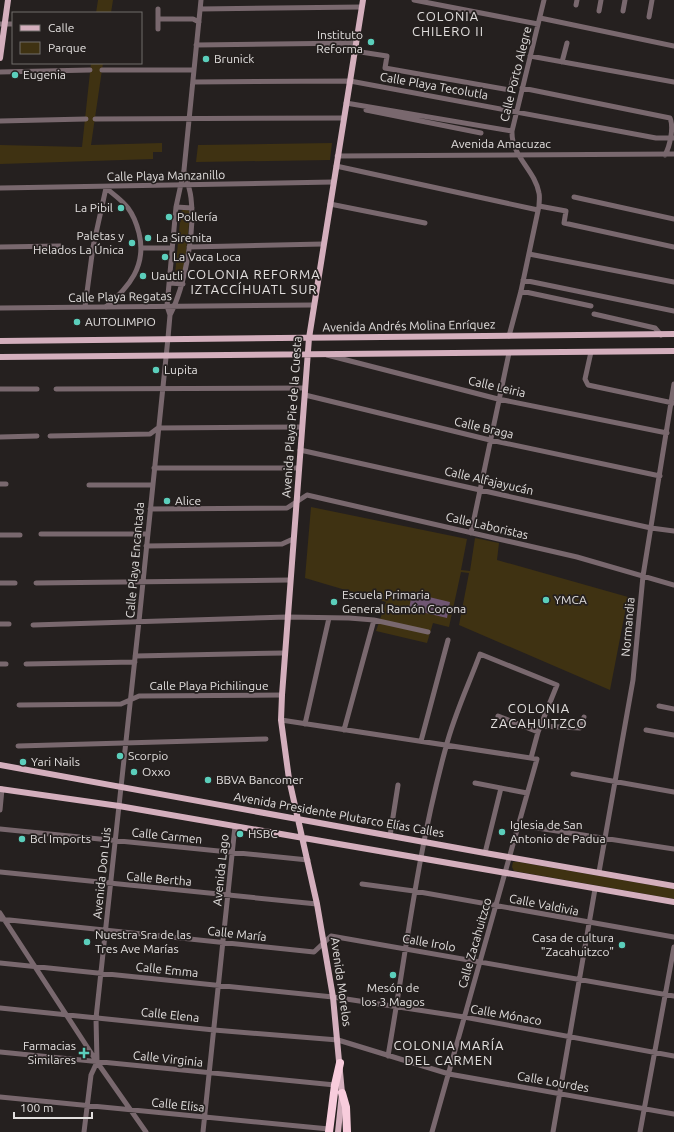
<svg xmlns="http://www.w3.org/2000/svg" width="674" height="1132" font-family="Ubuntu,sans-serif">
<rect width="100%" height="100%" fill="#25201f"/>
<path fill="#3f3212" d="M98,0H113L111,13H96Z
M91,63H103L91,145L162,143V152H153V159L0,164V145L82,147Z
M332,143L330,160L196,162L198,145Z
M185,209L189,211L190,213L183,281L174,285L181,211Z
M311,507L467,539L461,570L470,571L475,538L499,543L497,560L628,597L610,690L459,625L469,573L461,572L449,627L433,623L427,643L376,631L386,602L305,578Z
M513,862H519L674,889V899L514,871L512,867Z"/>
<path fill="#6f5672" d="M412,593L450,602L447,618L409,609Z"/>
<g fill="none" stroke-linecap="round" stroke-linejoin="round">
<path stroke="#79686e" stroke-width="5" d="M414,0L538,24
M576,5L577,0
M158,9V29
M200,9L361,7
M599,11L601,0
M623,11L625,0
M649,17L652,0
M540,18L674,46
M158,19H193L199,22
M0,24H13
M196,45L356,43
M354,51L387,56L385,68L510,90L513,78
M530,56L674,82
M562,62L567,43
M102,70H194
M0,72L90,70
M193,82L350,81L656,138H674
M522,88L670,118C674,127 670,146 665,155
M346,103L512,131
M366,110L481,133
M95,119L344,118
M0,121L86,119
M337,156L674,154
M336,166L538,210
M0,188L333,182
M106,188C113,194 122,200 128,208C134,216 137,225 139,233C147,266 129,287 106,307
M574,197L674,219
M330,204L425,223
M539,206L566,211L564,223L674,247
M176,207L192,208
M0,247L60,246
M189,247L323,244
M142,248H172
M529,254L674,282
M523,280L674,311
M170,283L183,284
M521,291L591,306
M85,307L93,247L106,188
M0,308L313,305
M594,314L655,328L661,335
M170,315C185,286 195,231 191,198C190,189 187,180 184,171
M509,336L521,291L539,206C539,202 540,197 539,193C535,170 511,156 512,131L544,0
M591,352L585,379L588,385L673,403
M327,355L498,399L667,433
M0,389H37
M56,389L305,388
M305,395L490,440L660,476
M50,436L150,434L158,428L302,427
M0,437L37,436
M300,450L651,528L674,531
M154,468H299
M0,484H6
M89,485H152
M150,509L287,508L307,495L577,557L674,585
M471,533L509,353
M41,534H147
M0,535H20
M146,546L282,544L293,539
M0,583H15
M36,583L290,580
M0,624H9
M33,625L287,617L349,618L374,620L428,632
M135,656L284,653
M0,664H6
M26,664L135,662
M19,705L121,704L139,696L282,695
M659,706L674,709
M498,716L538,732
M281,720L537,759L432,1132
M305,724L329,618
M540,726L580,728L584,717
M344,730L374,620
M646,730L674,735
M421,741L448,640
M18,746L266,739
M573,774L674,792
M475,783L527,793
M0,810L2,789
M518,825L674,849
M0,829L308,860
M390,836L398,785
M485,853L501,788
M0,872L317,904
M599,872L633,680L643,576L674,384
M362,884L414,891L674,937
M0,913L97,1062L146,1132
M0,919L314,952L331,936L674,996
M0,963L333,997L464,1017L674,1056
M0,1008L214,1030L338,1040L449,1074L674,1114
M0,1052L335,1085
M388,1056C406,953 418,848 446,747C454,715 469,684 480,654L557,685L538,732L531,758
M0,1097L329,1129
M84,1132L91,1075L97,1062L96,1018L139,621L168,338L170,315L167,306L176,207L184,170L201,0
M203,1132L235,826
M553,1132L595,889
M640,1132L674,947"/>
<path stroke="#d4afbd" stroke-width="6" d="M0,58L8,0
M0,341L674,334
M0,357L674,351
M0,765L485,853L674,886
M0,789L119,806L674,902
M338,1132L342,1093L333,997L317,904L289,779L281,720L282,695L309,338L363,0"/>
<path stroke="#f8ccdc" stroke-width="8" d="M342,1093L346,1107L347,1132
M329,1132L335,1085L340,1063"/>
</g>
<g fill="#5bcebb" stroke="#25201f" stroke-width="1.5">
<circle cx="371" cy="42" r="4"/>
<circle cx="206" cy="59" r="4"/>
<circle cx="15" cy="75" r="4"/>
<circle cx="121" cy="208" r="4"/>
<circle cx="169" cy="217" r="4"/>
<circle cx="148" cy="238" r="4"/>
<circle cx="132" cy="243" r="4"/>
<circle cx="165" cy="257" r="4"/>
<circle cx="143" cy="276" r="4"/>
<circle cx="77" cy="322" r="4"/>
<circle cx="156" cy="370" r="4"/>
<circle cx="167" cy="501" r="4"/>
<circle cx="546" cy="600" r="4"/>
<circle cx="334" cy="602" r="4"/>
<circle cx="120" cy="756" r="4"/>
<circle cx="23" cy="762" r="4"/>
<circle cx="134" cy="772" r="4"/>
<circle cx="208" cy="780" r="4"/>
<circle cx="502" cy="832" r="4"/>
<circle cx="240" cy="834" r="4"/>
<circle cx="22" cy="839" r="4"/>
<circle cx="87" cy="942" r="4"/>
<circle cx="622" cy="945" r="4"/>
<circle cx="393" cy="975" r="4"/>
<path d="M82 1047h4v4h4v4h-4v4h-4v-4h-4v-4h4z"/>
</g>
<g text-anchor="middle" stroke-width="3.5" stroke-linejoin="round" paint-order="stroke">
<g font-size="12" fill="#e2dfde" stroke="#25201f" text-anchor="start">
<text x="363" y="39" text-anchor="end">Instituto<tspan x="363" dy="14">Reforma</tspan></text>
<text x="214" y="63">Brunick</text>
<text x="23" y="79">Eugenia</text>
<text x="113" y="212" text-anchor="end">La Pibil</text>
<text x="177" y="221">Pollería</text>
<text x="124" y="240" text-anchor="end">Paletas y<tspan x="124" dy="14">Helados La Única</tspan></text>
<text x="156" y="242">La Sirenita</text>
<text x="173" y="261">La Vaca Loca</text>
<text x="151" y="280">Uautli</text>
<text x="85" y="326">AUTOLIMPIO</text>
<text x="164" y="374">Lupita</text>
<text x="175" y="505">Alice</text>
<text x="342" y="599">Escuela Primaria<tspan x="342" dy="14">General Ramón Corona</tspan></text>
<text x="554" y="604">YMCA</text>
<text x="128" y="760">Scorpio</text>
<text x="31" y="766">Yari Nails</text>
<text x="142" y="776">Oxxo</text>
<text x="216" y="784">BBVA Bancomer</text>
<text x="510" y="829">Iglesia de San<tspan x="510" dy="14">Antonio de Padua</tspan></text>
<text x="248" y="838">HSBC</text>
<text x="30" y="843">Bcl Imports</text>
<text x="95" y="939">Nuestra Sra de las<tspan x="95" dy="14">Tres Ave Marías</tspan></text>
<text x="614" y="942" text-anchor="end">Casa de cultura<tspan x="614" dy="14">"Zacahuitzco"</tspan></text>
<text x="393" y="992" text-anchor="middle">Mesón de<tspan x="393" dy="14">los 3 Magos</tspan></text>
<text x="76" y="1050" text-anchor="end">Farmacias<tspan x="76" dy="14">Similares</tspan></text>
</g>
<g font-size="12" fill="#e2dfde" stroke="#25201f">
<text transform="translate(516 74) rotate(-76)" y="4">Calle Porto Alegre</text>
<text transform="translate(434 86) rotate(10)" y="4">Calle Playa Tecolutla</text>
<text x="501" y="148">Avenida Amacuzac</text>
<text transform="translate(166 176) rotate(-1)" y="4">Calle Playa Manzanillo</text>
<text transform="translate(120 297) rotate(-1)" y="4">Calle Playa Regatas</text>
<text transform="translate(409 326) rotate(-1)" y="4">Avenida Andrés Molina Enríquez</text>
<text transform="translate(497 387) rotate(13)" y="4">Calle Leiria</text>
<text transform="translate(292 417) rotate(-86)" y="4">Avenida Playa Pie de la Cuesta</text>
<text transform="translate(484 428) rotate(13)" y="4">Calle Braga</text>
<text transform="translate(489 481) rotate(13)" y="4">Calle Alfajayucán</text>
<text transform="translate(487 526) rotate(13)" y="4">Calle Laboristas</text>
<text transform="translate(135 560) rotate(-85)" y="4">Calle Playa Encantada</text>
<text transform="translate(628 627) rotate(-85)" y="4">Normandia</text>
<text x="209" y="690">Calle Playa Pichilingue</text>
<text transform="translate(339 815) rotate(10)" y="4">Avenida Presidente Plutarco Elías Calles</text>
<text transform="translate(167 836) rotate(6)" y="4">Calle Carmen</text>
<text transform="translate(221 870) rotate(-84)" y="4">Avenida Lago</text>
<text transform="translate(102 873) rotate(-84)" y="4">Avenida Don Luis</text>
<text transform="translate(159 879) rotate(5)" y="4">Calle Bertha</text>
<text transform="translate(544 905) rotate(11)" y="4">Calle Valdivia</text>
<text transform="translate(237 934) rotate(6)" y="4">Calle María</text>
<text transform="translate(429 943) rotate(10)" y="4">Calle Irolo</text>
<text transform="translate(475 943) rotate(-74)" y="4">Calle Zacahuitzco</text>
<text transform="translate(167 970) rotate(6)" y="4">Calle Emma</text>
<text transform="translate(341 982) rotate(82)" y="4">Avenida Morelos</text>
<text transform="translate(170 1015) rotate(6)" y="4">Calle Elena</text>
<text transform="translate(506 1015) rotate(10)" y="4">Calle Mónaco</text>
<text transform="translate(168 1059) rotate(6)" y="4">Calle Virginia</text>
<text transform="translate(553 1082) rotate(10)" y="4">Calle Lourdes</text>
<text transform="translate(178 1105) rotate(6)" y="4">Calle Elisa</text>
</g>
<g font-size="13" letter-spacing="1" fill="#e2dfde" stroke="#25201f">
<text x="448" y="21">COLONIA<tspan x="448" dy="15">CHILERO II</tspan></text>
<text x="254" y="279">COLONIA REFORMA<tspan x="254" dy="15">IZTACCÍHUATL SUR</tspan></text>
<text x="539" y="713">COLONIA<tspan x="539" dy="15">ZACAHUITZCO</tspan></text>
<text x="449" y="1050">COLONIA MARÍA<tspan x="449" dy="15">DEL CARMEN</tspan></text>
</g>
</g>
<rect x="12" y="12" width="130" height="52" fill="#25201f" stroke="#716c6b"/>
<rect x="20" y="25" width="20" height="6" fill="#d4afbd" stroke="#716c6b"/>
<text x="48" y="32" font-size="12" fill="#e2dfde">Calle</text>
<rect x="20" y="42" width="20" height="12" fill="#3f3212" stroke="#716c6b"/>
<text x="48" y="52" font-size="12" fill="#e2dfde">Parque</text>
<path d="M14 1112v6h78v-6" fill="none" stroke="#e2dfde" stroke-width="2"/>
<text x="20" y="1112" font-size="12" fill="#e2dfde" stroke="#25201f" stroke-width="3" paint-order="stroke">100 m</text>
</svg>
